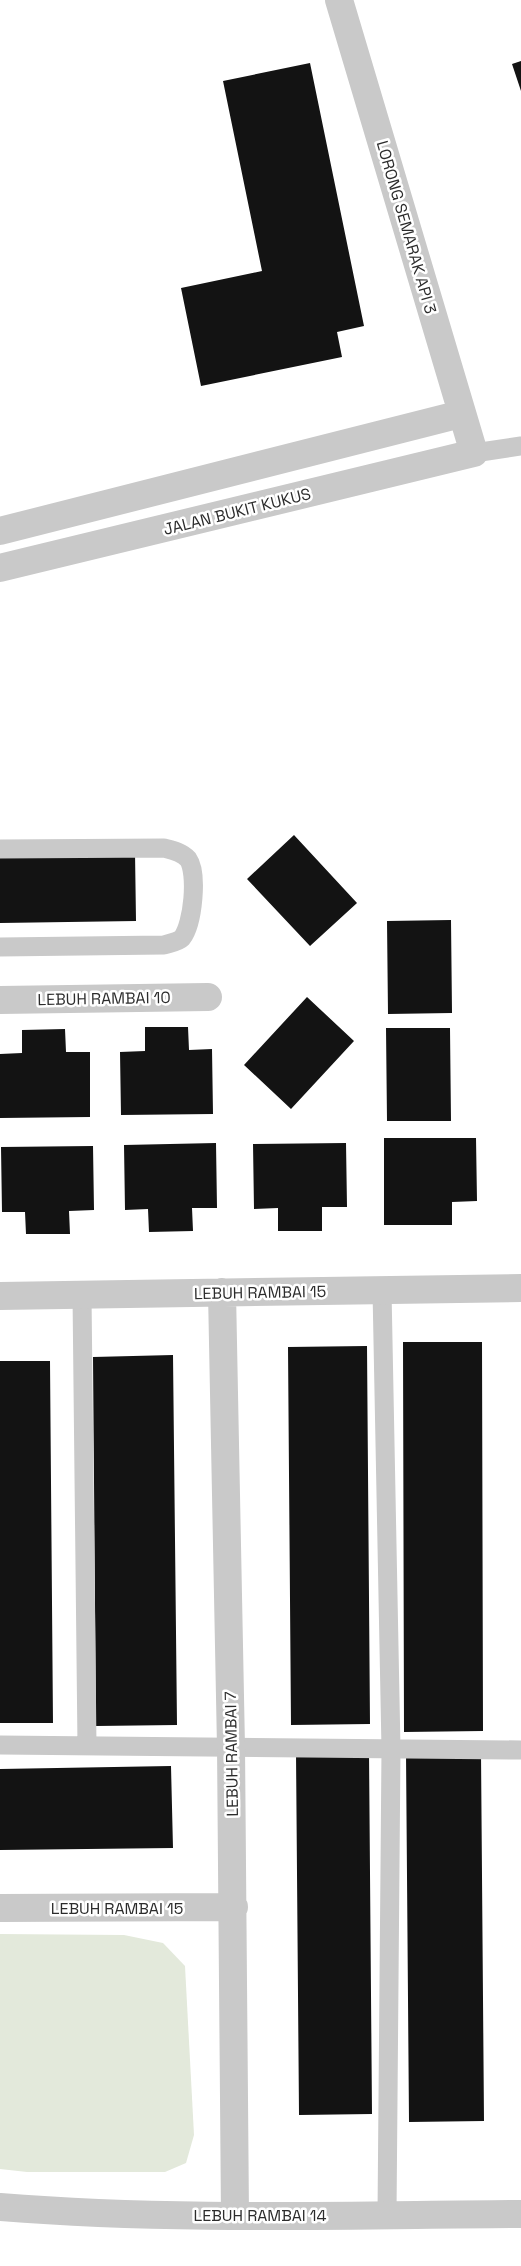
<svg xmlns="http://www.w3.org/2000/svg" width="521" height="2266" font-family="'Space Grotesk',sans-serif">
<rect width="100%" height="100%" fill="#fff"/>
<path fill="#e3e9db" d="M0,1934L124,1935L163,1943L185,1966L194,2135L186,2163L165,2172H27L0,2169Z"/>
<path fill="#131313" d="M521,61V91L512,64Z
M310,63L364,326L337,332L342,357L201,386L181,288L262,271L223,81Z
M294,835L357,903L310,946L247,879Z
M135,852L136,921L0,923V853Z
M451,920L452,1013L388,1014L387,921Z
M307,997L354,1041L291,1109L244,1065Z
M145,1027H188L189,1050L212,1049L213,1114L121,1115L120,1052L145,1051Z
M386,1028H450L451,1121H387Z
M65,1029L66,1052H90V1117L0,1118V1054L22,1053V1030Z
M384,1138H476L477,1201L452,1202V1225H384Z
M216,1143L217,1208H192L193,1231L149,1232L148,1209L125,1210L124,1145Z
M346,1143L347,1207H322V1231H278V1208L254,1209L253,1144Z
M93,1146L94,1210L69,1211L70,1234H26L25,1212H2L1,1147Z
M403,1342H482L483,1731L404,1732Z
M367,1346L370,1724L291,1725L288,1347Z
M173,1355L177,1725L96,1726L93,1357Z
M0,1361H50L53,1723H0Z
M296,1752H369L372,2114L299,2115Z
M406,1753H481L484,2121L409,2122Z
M171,1766L173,1848L0,1850V1769Z"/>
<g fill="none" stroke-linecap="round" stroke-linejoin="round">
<path stroke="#c9c9c9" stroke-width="19" d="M474,453L521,446
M0,849L164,848C172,850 182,852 188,859C198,873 193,924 182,938C178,942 170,943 164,945L0,947
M382,1290L391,1749L387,2215
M82,1295L87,1746
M0,1745L521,1750"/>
<path stroke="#c9c9c9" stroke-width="28" d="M0,531L461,414
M0,568L474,453L339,0
M0,1000L208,997
M222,1292L231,1747L235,2216
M0,1296L521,1288
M0,1908L234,1907
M0,2207C173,2221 347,2215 521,2214"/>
</g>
<g text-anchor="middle" stroke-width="5" stroke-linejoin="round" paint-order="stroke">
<g font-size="16" fill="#2c2c2c" stroke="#fff">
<text transform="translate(407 227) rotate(74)" y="6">LORONG SEMARAK API 3</text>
<text transform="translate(237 511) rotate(-14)" y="6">JALAN BUKIT KUKUS</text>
<text transform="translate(104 998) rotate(-1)" y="6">LEBUH RAMBAI 10</text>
<text transform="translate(260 1292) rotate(-1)" y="6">LEBUH RAMBAI 15</text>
<text transform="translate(231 1754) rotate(-91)" y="6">LEBUH RAMBAI 7</text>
<text x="117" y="1914">LEBUH RAMBAI 15</text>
<text x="260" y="2221">LEBUH RAMBAI 14</text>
</g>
</g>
</svg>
